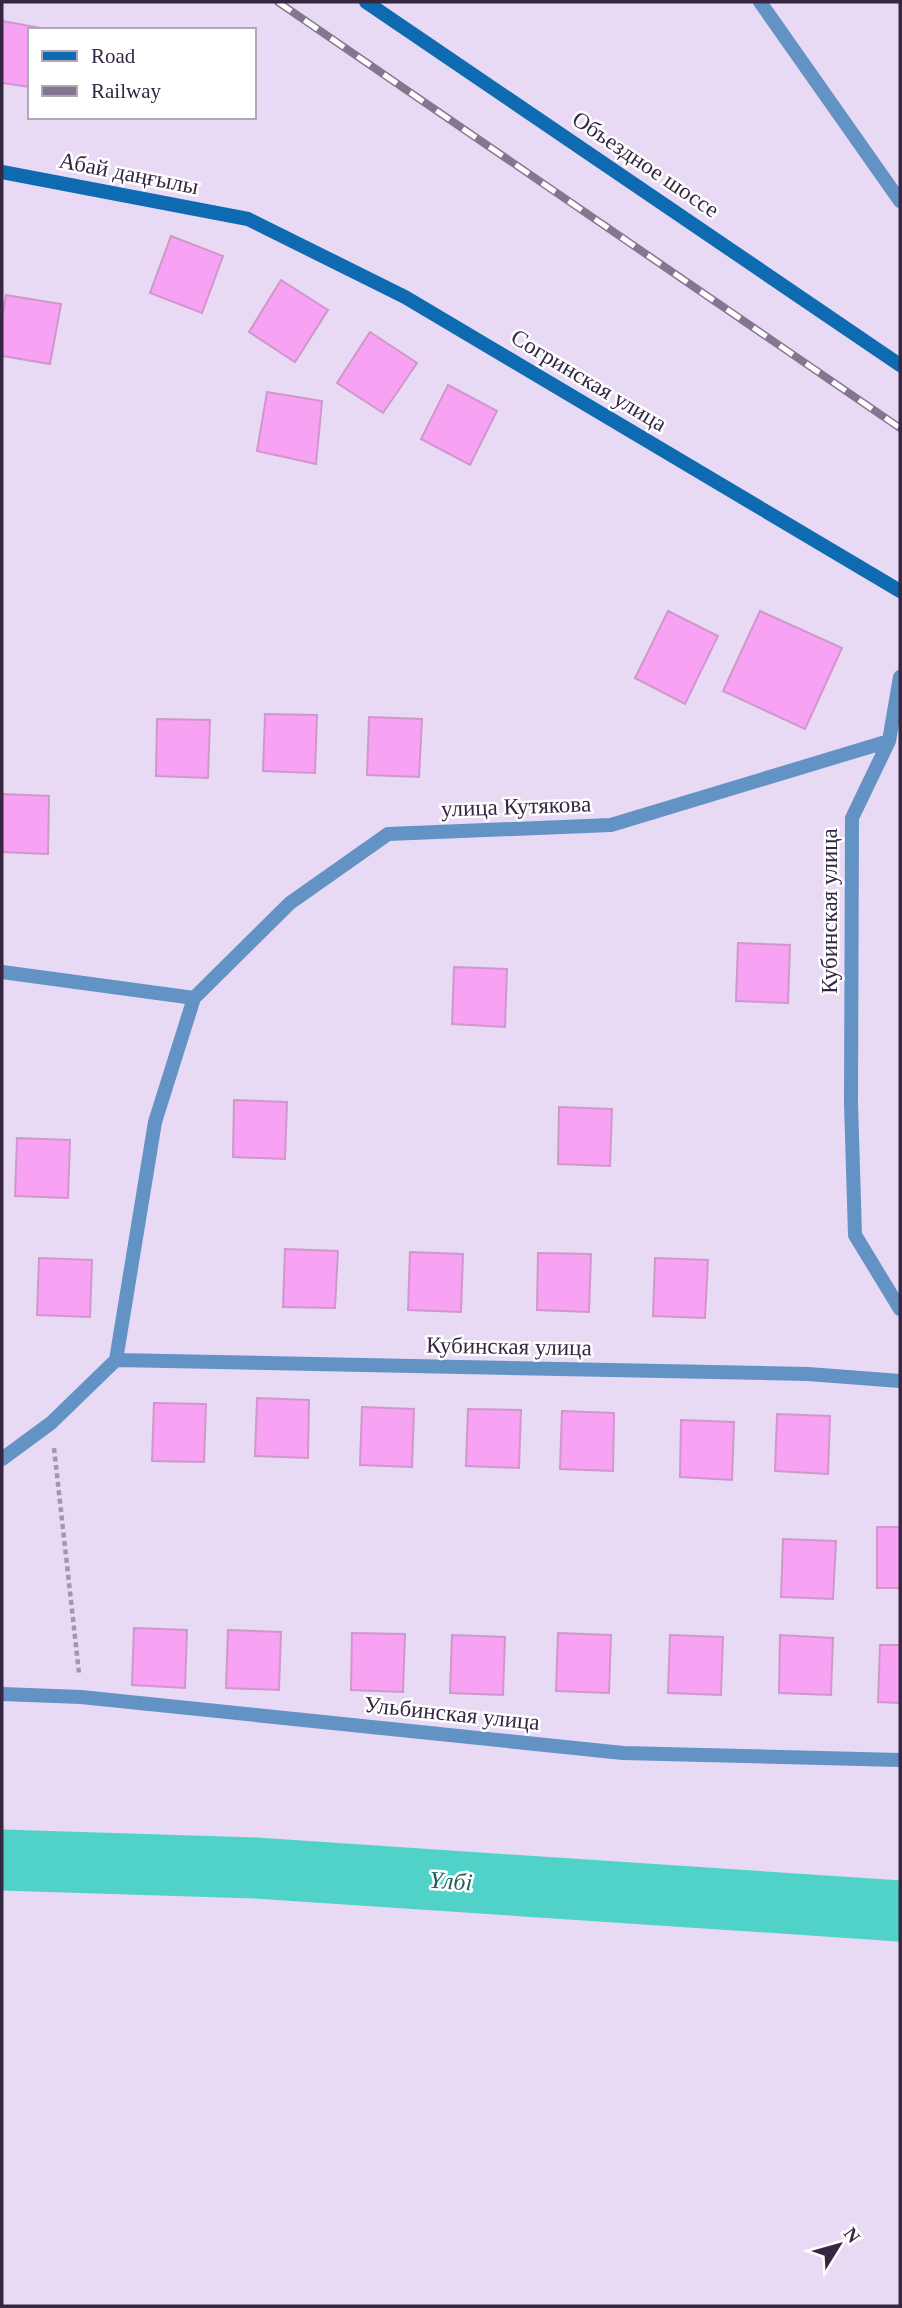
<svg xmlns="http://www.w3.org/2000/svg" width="902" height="2308" font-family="Georgia,serif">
<rect width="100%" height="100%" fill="#e8d9f5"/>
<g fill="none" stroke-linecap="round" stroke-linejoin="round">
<path stroke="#50d2c9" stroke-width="61" d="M2,1860L255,1868L900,1911"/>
</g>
<path fill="#f7a2f2" stroke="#d197cd" stroke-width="2" d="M2,21L41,28L40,30H30V87L2,83Z
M171,236L223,256L202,313L150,293Z
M281,280L328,310L295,362L249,332Z
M6,295L61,304L50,364L2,356V319Z
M370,332L417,363L383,413L337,383Z
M448,385L497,411L470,465L421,439Z
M267,392L322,401L316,464L257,451Z
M668,611L718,636L685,704L635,678Z
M760,611L842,648L805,729L723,691Z
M265,714L317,715L315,773L263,771Z
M369,717L422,719L419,777L367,775Z
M157,719L210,720L208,778L156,776Z
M2,794L49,796L48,854L2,852Z
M738,943L790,945L788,1003L736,1001Z
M454,967L507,969L505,1027L452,1024Z
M234,1100L287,1102L285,1159L233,1157Z
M559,1107L612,1109L610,1166L558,1164Z
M17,1138L70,1140L68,1198L15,1196Z
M285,1249L338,1251L335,1308L283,1307Z
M410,1252L463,1254L461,1312L408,1310Z
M538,1253L591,1254L589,1312L537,1310Z
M39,1258L92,1260L90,1317L37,1315Z
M655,1258L708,1260L705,1318L653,1316Z
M257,1398L309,1400L308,1458L255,1456Z
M154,1403L206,1404L204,1462L152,1461Z
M362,1407L414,1409L412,1467L360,1465Z
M468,1409L521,1410L519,1468L466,1466Z
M562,1411L614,1413L613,1471L560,1469Z
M777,1414L830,1416L828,1474L775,1471Z
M681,1420L734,1422L732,1480L680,1477Z
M877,1527H900V1588H877Z
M783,1539L836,1541L833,1599L781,1597Z
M134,1628L187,1630L185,1688L132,1685Z
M228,1630L281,1632L279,1690L226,1688Z
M352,1633L405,1634L403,1692L351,1690Z
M558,1633L611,1635L609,1693L556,1691Z
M452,1635L505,1637L503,1695L450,1693Z
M670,1635L723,1637L721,1695L668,1693Z
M780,1635L833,1638L831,1695L779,1693Z
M880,1645H900V1703L878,1702Z"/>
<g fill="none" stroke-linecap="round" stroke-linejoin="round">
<path stroke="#a496b1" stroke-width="4.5" stroke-dasharray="5 3.5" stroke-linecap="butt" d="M54,1448L79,1673"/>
<path stroke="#6293c4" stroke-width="14" d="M760,2L900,201
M900,677L889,741L852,818L851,1103L855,1235L900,1309
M2,972L194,998
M116,1360L808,1374L900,1381
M2,1459L51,1423L116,1360L155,1122L194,998L290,903L388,834L611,825L889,741
M2,1694L81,1697L623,1753L900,1760"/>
<path stroke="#0e6bb2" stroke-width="14" d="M366,2L900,365
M2,172L248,219L405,297L900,591"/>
<defs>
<path id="rail" d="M278,2L900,428"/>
</defs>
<use href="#rail" stroke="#847691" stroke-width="8"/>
<use href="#rail" stroke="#fff" stroke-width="5" stroke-dasharray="16" stroke-linecap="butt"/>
</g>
<g text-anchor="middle" stroke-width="5" stroke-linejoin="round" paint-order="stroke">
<g font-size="23" fill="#352741" stroke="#fff">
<text transform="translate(646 164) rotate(34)" y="8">Объездное шоссе</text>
<text transform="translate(129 173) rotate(11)" y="8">Абай даңғылы</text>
<text transform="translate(589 380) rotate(31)" y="8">Согринская улица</text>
<text transform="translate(516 806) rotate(-2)" y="8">улица Кутякова</text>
<text transform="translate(829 911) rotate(-90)" y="8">Кубинская улица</text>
<text transform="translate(509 1346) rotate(1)" y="8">Кубинская улица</text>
<text transform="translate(452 1713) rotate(6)" y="8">Ульбинская улица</text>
</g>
<g font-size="24" font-style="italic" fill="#19605c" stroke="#fff">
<text transform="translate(451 1881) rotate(4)" y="8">Үлбі</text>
</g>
</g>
<rect width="902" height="2308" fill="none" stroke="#352741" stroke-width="7"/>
<rect x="28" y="28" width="228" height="91" fill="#ffffff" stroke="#aea9b3" stroke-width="2"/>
<rect x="42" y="51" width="35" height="10" fill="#0e6bb2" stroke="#aea9b3" stroke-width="2"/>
<text x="91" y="63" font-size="21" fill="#352741">Road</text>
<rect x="42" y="86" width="35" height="10" fill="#847691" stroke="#aea9b3" stroke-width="2"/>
<text x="91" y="98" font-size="21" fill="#352741">Railway</text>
<g transform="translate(839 2245) rotate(53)" stroke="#ffffff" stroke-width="5" paint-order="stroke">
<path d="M0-5L12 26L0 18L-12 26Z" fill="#352741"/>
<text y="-10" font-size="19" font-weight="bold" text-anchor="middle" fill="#352741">N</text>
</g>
</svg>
